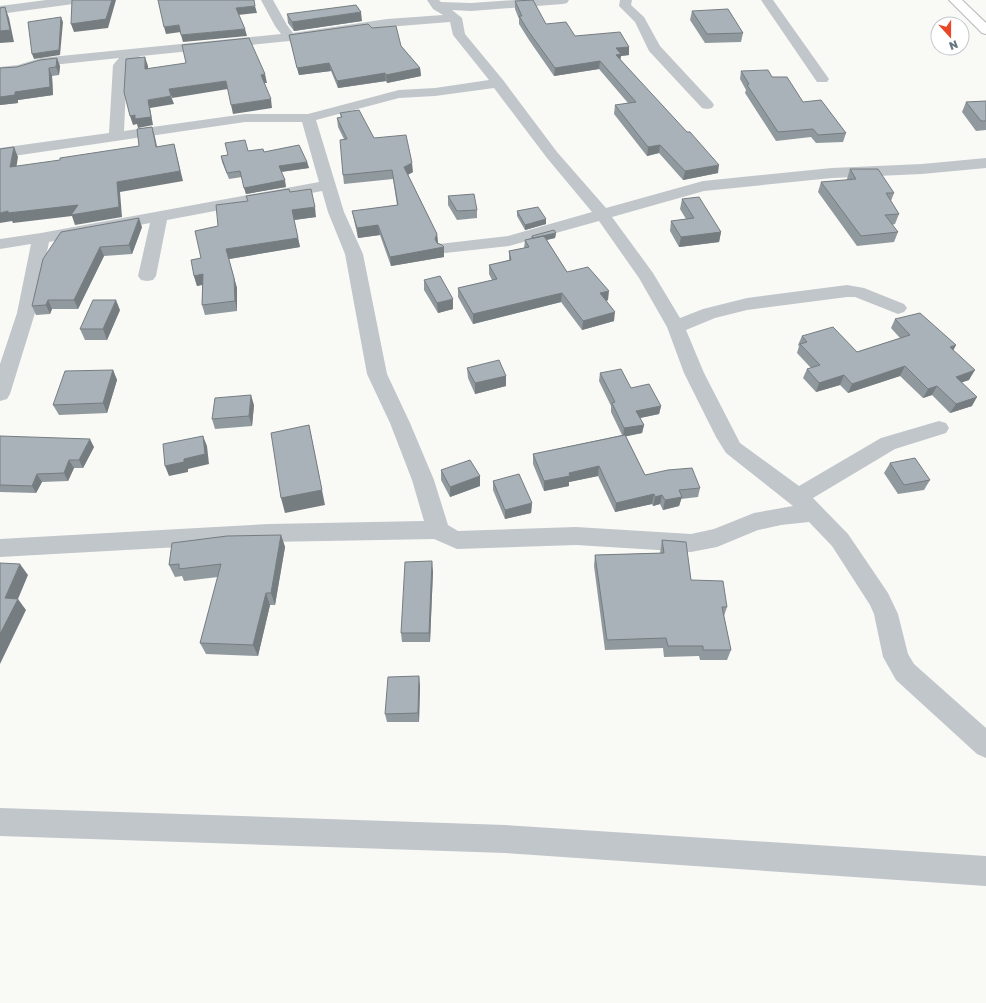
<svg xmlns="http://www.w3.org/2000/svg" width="986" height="1003" font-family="'Golos Text',sans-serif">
<rect width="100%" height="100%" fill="#f9f9f6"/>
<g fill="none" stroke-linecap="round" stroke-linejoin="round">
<defs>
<path id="highway" d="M949,0H962L986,23V34L982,33Z"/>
</defs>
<use href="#highway" stroke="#b5b9bc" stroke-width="2"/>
<path fill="#c1c6ca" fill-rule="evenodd" d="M46,0H79L77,3L73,4L0,14V6Z
M261,0H273L287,25L293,33L387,19L443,15L433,9L427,0H439L441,2L471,3L515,0H569L567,3L563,4L471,11L452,10L462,18L465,34L503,80L557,152L606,208L703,181L832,168L922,164L986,158V168L922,174L832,178L704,191L612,217L653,273L680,318L703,309L747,298L847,285L864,288L904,304L907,308L904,312L898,314L855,297H847L747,310L715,318L686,330L704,373L740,443L799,486L881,438L939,421L946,423L949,428L946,433L895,449L813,498L848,534L888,593L898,614L908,654L914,664L986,728V758L977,754L896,680L883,657L874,614L870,605L832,546L809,522L781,525L758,530L717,547L691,552L576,545L457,549L434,539L269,542L0,557V539L269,524L424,521L412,480L390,423L367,374L345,254L328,212L322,191L167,220L156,276L153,280L147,281L141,280L138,276L150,223L49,242L35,313L10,394L7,399L0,401V364L17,313L31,244L0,249V239L41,233L319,182L302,122H245L0,158V148L109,133L113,65L119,58L43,66L20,73L0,75V67L18,65L41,58L281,34L275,26ZM450,22L453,35L489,80L435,88L399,90L308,114H245L124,131L127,66L131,61L141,56L290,41L387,27ZM494,88L547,158L592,212L508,236L439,244L437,248L439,252L445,253L509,246L599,221L639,278L667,327L684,373L716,437L726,453L793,506L754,513L714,529L691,534L576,527L458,531L448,525L434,480L410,423L387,374L363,254L344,212L316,120L399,98L435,96Z
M620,0H632L631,5L644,17L660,46L712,102L714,105L712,108L707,109L702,108L649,51L635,22L619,6Z
M761,0H773L829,79L827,82H817Z
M0,808L505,825L986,856V886L505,853L0,836Z"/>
<use href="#highway" fill="#fff" fill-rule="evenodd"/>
</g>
<path fill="#90999e" d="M515,1L546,24L575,36L629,47V55L621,56L620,59L718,173L683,180L659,153L647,156L614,114L615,105L628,103L599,69L554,76L529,40L519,24V19L515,9Z
M692,11L743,33L741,42L705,43L690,20Z
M287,14L362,21L294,31L288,23Z
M372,28L401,46L420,68L421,76L387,83L386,81L338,88L331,71L299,75L289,35Z
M60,66L59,75L52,76L53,95L18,100V103L0,105V68Z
M741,71L772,77L803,102L846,133L843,142L816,143L811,137L776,141L745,93L746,90L740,79Z
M986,101V130L976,131L962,112L966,102Z
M340,113L374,138L413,172L408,175L437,234L438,243L444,247V257L391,266L380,235L358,238L352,211L397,205L393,179L344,184L343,175L344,139L338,127L337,118L341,117Z
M248,151L264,152L307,162L309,168L281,172L286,187L246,194L242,177L229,179L222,162L221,156Z
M850,169L894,193L891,201L899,214L895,224L892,225L898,232L894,242L857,246L818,192L821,182L847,180V179Z
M290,192L316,217L294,220L300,247L229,259L237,288V311L205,315L202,305V285L197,286L194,276L201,258L218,226L248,201Z
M448,196L477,210V218L457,220L448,205Z
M682,199L721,232L719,242L679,247L670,231L671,221L686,219L680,209Z
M517,211L546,219V224L525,230L517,216Z
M142,227L132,254L104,256L78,309H52L50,314L36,315L32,306L43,259Z
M556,233L555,238L547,240L567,272L608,300L606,301L614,321L582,330L561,302L473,324L458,297V288L492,280L489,274V265L509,260V251L524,248L525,240L531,238L532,236Z
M424,280L453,309L438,313L424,290Z
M120,310L107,340H85L80,329Z
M895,319L953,351L969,380L962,382L972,406L950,413L932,395L923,398L900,376L848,393L840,385L816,392L803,378L807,369L811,368L797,353L799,346L798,345L802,336L857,352L900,338L891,328Z
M467,368L506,376V386L475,394L468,378Z
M113,370L117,380L107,413L59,415L53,405Z
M600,373L631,388L661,406L659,414L640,418L644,425L642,433L626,436L645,475L700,488L698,497L681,499L679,506L663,510L660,504L653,506L652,504L615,512L598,476L569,482V486L544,491L533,464V454L622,435L611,412V406L599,381Z
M254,405L252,426L215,429L212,419Z
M0,436L94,447L83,468H74L68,481L42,482L36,493L0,492Z
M890,463L930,480L924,490L898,494L884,473Z
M441,470L480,476V486L450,497L441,480Z
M493,481L532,503L531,513L505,519L493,490Z
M281,535L285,547L275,605H270L258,656L206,654L200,643L218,577L184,581L182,576L175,577L169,565Z
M662,540L691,580L727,607L724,616L731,650L727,660H700L699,656L664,657L663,648L605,650L594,566L595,555L660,553Z
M433,571L430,642H402L401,633Z
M420,685L419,722H387L385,714Z"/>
<path fill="#767d81" d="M112,0H116L108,28L74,32L71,24Z
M255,6L257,13L238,15L236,8Z
M5,7L9,18L14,42L0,43V31Z
M361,12L362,21L294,31L292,22Z
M61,17L63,22L60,55L34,59L32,54Z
M179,25L181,32L166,34L164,27Z
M245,29L247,36L183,42L181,35Z
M629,47V55L621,56L620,62L616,63V48Z
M145,57L148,66V78L145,69Z
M57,58L60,66L59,75L56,67Z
M600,61L599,69L554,76L555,68Z
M329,63L331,71L299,75L297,68Z
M49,68L52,76L53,95L18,100V103L0,105V97L15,92Z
M420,68L421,76L387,83L386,75Z
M385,73L386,81L338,88L337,81Z
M265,74L267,83H262L261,75Z
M226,81L228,89L172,98L169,89Z
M171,96L174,104L150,108L153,125L138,128L137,124L133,125L130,116L135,115L148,100Z
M271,99L272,108L233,114L231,105Z
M152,127L155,137L159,156L156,147Z
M174,144L183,181L120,192L122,217L75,225L72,216L13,223L12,221L0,223V213L117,182Z
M660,145L659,153L647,156L648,147Z
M14,147L18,157L15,176L10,167Z
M307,162L309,168L280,172L279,166Z
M412,163L413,172L405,176L404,167Z
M719,165L718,173L683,180L685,171Z
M285,180L286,187L246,194L244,188Z
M315,207L316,217L294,220L292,210Z
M139,218L142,227L132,254L129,245Z
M546,219V224L525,230V225Z
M378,225L380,235L358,238L357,228Z
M721,232L719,242L679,247L681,237Z
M556,233L555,238L532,243L533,238Z
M437,234L438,243L444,247V257L391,266L390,257L435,239Z
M298,238L300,247L229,259L226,249Z
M100,247L104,256L78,309L74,300Z
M203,274L206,284L197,286L194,276Z
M234,278L237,288V311L235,301Z
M609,291L608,300L599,303L600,293Z
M562,293L561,302L473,324V314Z
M453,299V309L438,313L437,303Z
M48,300L52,309L50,314L46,305Z
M116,300L120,310L107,340L103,329Z
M615,312L614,321L582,330L583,321Z
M956,345L951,355L950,347Z
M905,366L900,376L848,393L852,384Z
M113,370L117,380L107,413L103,403Z
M975,370L969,380L951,386L956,377Z
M844,375L840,385L816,392L819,383Z
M506,376V386L475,394V383Z
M937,386L932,395L923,398L928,389Z
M251,395L254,405L252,426L249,416Z
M977,397L972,406L950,413L956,404Z
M661,406L659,414L635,419L636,411Z
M309,425L325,505L285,513L281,498Z
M644,425L642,433L623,437L624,428Z
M203,436L207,446L209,464L188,469V472L169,476L165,466L184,459Z
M90,439L94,447L83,468L79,460Z
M69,460L74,468L68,481L64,473Z
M599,466L598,476L569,482V486L544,491V481L569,473Z
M37,474L42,482L36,493L32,486Z
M480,476V486L450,497V487Z
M654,494L652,504L615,512L616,503Z
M662,495L660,504L653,506L655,497Z
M682,497L679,506L663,510L665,500Z
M532,503L531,513L505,519V510Z
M281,535L285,547L275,605L271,593Z
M432,561L433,571L430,642L429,633Z
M20,564L28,575L18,599L26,610L0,664V634L5,598Z
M266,593L270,605L258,656L253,645Z
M419,676L420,685L419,722L418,713Z"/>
<path fill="#a8b2b8" stroke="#767d81" d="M72,0H112L106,19L71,24Z
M158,0H254L255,6L236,8L245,29L181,35L179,25L164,27Z
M533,0L546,24L566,22L575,36L620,32L629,47L616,48L621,54L616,55L687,132H690L719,165L685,171L660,145L648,147L615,105L636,102L600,61L555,68L529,32L519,16H522L515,1Z
M356,5L361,12L292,22L287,14Z
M5,7L10,30L0,31V8Z
M728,9L743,33L707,34L692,11Z
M61,17L59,50L32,54L28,22Z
M368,24L372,28L396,26L401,46L420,68L386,75L385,73L337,81L329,63L297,68L289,35Z
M249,38L265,74L261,75L271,99L231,105L226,81L169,89L171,96L148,100L151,117L135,119V115L130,116L124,92L126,59L145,57V69L186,63L182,45Z
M57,58L56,67L49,68L50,87L15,92V95L0,97V68L17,67L40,60Z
M768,70L772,77H787L803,102L821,100L846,133L818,135L813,129L778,132L747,85L749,84L741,71Z
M986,101V121H981L966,102Z
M359,110L374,138L406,135L412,163L404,167L437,234L435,239L437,243L442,245L444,247L390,257L378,225L357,228L352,211L398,205L392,170L343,175L340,140L347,139L337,118L342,117L340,113Z
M152,127L156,147L174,144L180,171L117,182L119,207L71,215L78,205L8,213V211L0,213V149L14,147L10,167L60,160V158L139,146L137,129Z
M245,140L248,151L263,149L264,152L299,145L307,162L279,166L285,180L244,188L240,171L227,173L221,156L228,155L225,143Z
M850,169H878L894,193H886L899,214L885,215L898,232L861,236L821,182L856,179Z
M289,189L290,192L311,189L315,207L292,210L298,238L226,249L234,278L235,301L202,305L203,274L194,276L191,260L201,258L195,231L218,226L216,205L248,201L246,196Z
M474,194L477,210L457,211L448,196Z
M699,197L721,232L681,237L671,221L694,218L682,199Z
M538,207L546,219L525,225L517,211Z
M139,218L129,245L100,247L74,300H48L46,305L32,306L43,259L61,232Z
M554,230L556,233L533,238L532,236Z
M544,236L567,272L588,267L609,291L600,293L615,312L583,321L562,293L473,314L458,288L497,279L489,265L511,260L509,251L529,247L525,240Z
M440,276L453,299L437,303L424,280Z
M93,300H116L103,329H80Z
M920,313L956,345L950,347L975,370L956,377L977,397L956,404L937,386L928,389L905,366L852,384L844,375L819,383L807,369L820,365L800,344L807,342L802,336L833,327L857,352L910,335L895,319Z
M499,360L506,376L475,383L467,368Z
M621,369L631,388L649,384L661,406L636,411L644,425L624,428L612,403L615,402L600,373Z
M113,370L103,403L53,405L65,371Z
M251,395L249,416L212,419L215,398Z
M309,425L322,490L281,498L271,433Z
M625,435L645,475L668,470L692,468L700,488L679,490L682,497L665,500L662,495L655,497L654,494L616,503L599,466L569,473L570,476L544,481L533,454Z
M0,436L90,439L79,460H69L64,473L37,474L32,486L0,485Z
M203,436L205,454L184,459V462L165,466L163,444Z
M915,458L930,480L904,485L890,463Z
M470,460L480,476L450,487L441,470Z
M519,474L532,503L505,510L493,481Z
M281,535L271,593H266L253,645L200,643L221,564L179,569V564L169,565L172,543L227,536Z
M662,540L686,542L691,580L723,581L727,607H722L731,650H703V646H668L666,638L607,640L595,555L664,553Z
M432,561L429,633H401L405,562Z
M0,563L20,564L5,598L18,599L0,634Z
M419,676L418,713L385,714L388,677Z"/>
<g transform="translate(950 36) rotate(159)"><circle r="19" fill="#ffffff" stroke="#c1c8cd"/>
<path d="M0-3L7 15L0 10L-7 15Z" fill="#e84826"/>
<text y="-6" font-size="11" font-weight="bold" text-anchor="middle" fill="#637682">N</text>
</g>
</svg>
